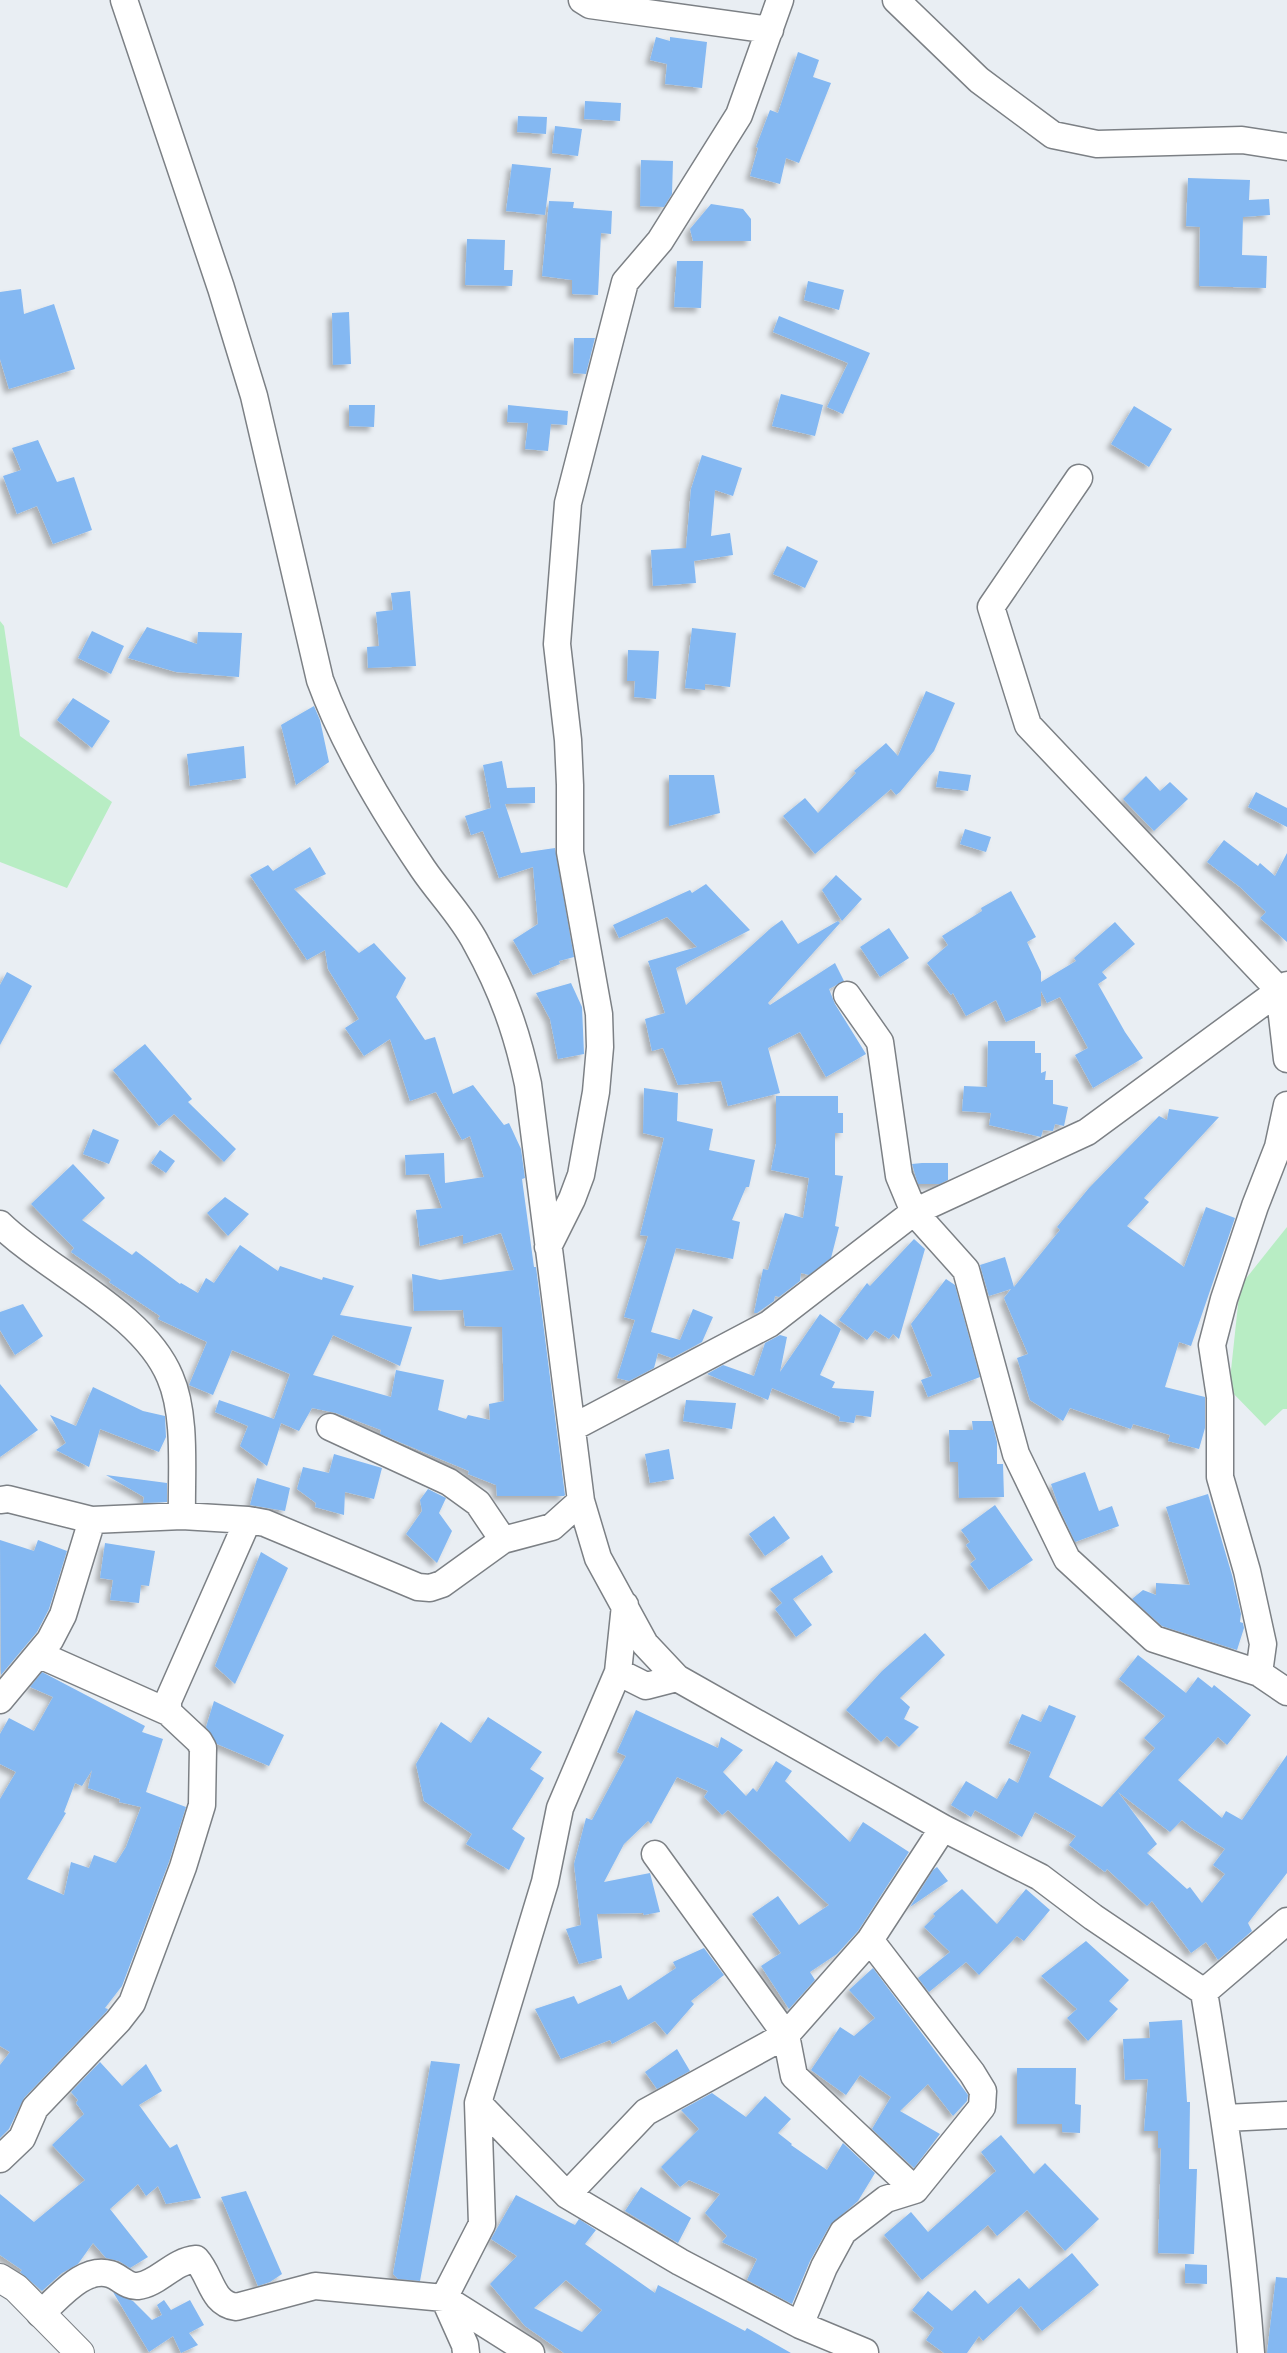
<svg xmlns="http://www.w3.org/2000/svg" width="1287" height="2353" font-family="'Open Sans',sans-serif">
<defs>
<filter id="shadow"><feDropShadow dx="-4.5" dy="4.5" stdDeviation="2.5" flood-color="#0004"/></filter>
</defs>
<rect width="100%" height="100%" fill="#e9eef3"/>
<path fill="#b8edc4" d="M0,621L4,626L20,736L112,802L67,888L0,862Z
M1287,1227V1409H1283L1265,1426L1229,1389L1240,1286Z"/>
<path fill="#84b8f2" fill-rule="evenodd" filter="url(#shadow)" d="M656,37L670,41V37L707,42L702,88L665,84L667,64L650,60Z
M798,52L819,60L813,77L831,83L799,163L786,158L780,184L750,176L758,148L756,147L770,110L778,113Z
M585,101L621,103L620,121L584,119Z
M518,116L547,117L546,134L517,132Z
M555,126L582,129L578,156L552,153Z
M641,160L673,161L672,194L664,207L640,206Z
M512,164L551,168L545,215L506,211Z
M1188,178L1250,180L1249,200L1269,199L1270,215L1243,217L1242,255L1267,256L1266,288L1199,286L1200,227L1186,226Z
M549,201L574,202L573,208L612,211L611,234L601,233L598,295L572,294V280L542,276Z
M711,204L743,209L751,219V241H693L690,229Z
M467,239L505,240L504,270H513L512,286L465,285Z
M677,261H703L701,308L674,307Z
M808,281L844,290L839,310L804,300Z
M21,289L24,314L54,304L75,369L9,389L0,359V292Z
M349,312L351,364L333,365L332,313Z
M779,316L870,353L843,414L827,407L848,363L773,332Z
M574,338H595L586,374L573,373Z
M781,394L823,405L815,436L772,426Z
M349,405H375L374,427L349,426Z
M508,405L568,411L567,425L551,424L548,451L525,449L528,423L507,422Z
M1134,406L1172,429L1149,467L1111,444Z
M38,440L57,482L74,477L92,530L53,544L37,506L17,514L3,476L21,470L12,448Z
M702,455L742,468L733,496L715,490L711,536L730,533L733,555L694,561L696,583L653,586L651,550L686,548L691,489Z
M787,546L818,561L805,588L773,574Z
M410,591L416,666L368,668L367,647L379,646L376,612L393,610L391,593Z
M147,627L197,644L198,632L242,633L239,677L176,672L128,658Z
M692,628L736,633L730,687L705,684V690L685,688Z
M92,631L124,646L111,674L78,658Z
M628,650L659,651L656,699L634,697L635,681H627Z
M926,691L955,703L934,751L900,792L896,795L891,789L815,854L783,816L805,798L818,813L856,773L854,771L886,743L898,756Z
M73,698L110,721L92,748L57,720Z
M314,706L320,720L329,762L296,785L281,725Z
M244,746L246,778L190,786L187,754Z
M502,761L507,788L535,787V803L505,804L521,853L555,848L574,957L559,961L560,964L533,975L513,940L538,924L533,867L499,878L483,831L471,835L465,816L491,808L483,765Z
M939,771L971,775L968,791L936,787Z
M669,775H714L720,813L669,826Z
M1146,776L1160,791L1170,782L1188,799L1154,831L1123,799Z
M1256,792L1287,808V827L1248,807Z
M965,829L991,837L986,852L960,844Z
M1224,840L1258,866L1260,863L1275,876L1287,853V942L1260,918L1266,912L1240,887L1207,862Z
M310,847L326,874L294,889L359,953L374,943L406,978L396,997L425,1040L435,1037L453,1094L473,1085L504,1125L509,1123L521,1149L525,1178L522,1179L534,1267H536L565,1495L564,1496H497L496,1485L468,1474L469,1471L380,1434L381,1430L336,1413L312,1408L299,1431L281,1423L267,1466L240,1446L248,1426L215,1412L219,1400L274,1419L290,1374L232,1350L213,1395L189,1385L207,1342L158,1319L160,1316L109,1282L111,1280L71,1252L74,1248L31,1204L73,1164L105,1198L82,1220L132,1255L136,1251L180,1284L181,1283L198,1293L206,1278L214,1283L240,1245L278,1271L280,1266L322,1280L323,1277L354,1286L340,1315L412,1327L400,1366L333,1335L313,1375L391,1397L396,1370L444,1380L438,1410L466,1419L468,1415L490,1420L489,1404L504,1401L502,1327L465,1326L463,1310L414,1311L412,1274L440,1280L514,1270L501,1233L463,1244V1235L420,1246L416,1210L442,1208L429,1174L406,1175L405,1155L444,1153L445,1183L484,1177L470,1136L462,1140L436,1092L410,1101L390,1039L364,1056L345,1028L359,1019L328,969L325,950L307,960L250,875L268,865L273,871Z
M836,875L862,899L842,921L822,890Z
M706,884L750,930L676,968L686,1005L771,928L782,920L798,944L838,921L840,923L768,1003L770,1005L835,963L844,981L829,989L835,1004L866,1054L826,1077L800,1032L768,1048L780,1093L728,1106L721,1081L678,1085L663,1048L652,1051L645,1019L665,1013L648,961L697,947L667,917L619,938L613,925L690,890L692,893Z
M1011,891L1036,937L1027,942L1041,972V982L1076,961L1074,958L1115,922L1135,944L1102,972L1107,978L1098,984L1125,1032L1143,1058L1093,1088L1075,1055L1088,1048L1060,997L1047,1003L1041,991V1006L1006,1022L996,1000L966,1016L953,993L951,995L927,963L948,945L942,936L982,911L981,908Z
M889,928L909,958L880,977L860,947Z
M7,972L32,986L0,1045V985Z
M571,983L582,1007L584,1054L558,1059L550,1019L536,993Z
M988,1041H1035V1053H1041V1073L1046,1071L1045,1080H1053V1104L1068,1107L1064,1126L1055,1124L1053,1131L1043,1130L1041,1137L989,1125L991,1113L962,1111L964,1086L987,1087Z
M145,1044L192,1099L188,1102L236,1149L224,1162L174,1114L159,1126L113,1070Z
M644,1088L678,1093L677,1121L713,1129L709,1150L755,1160L749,1187H746L732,1220L740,1222L733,1259L676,1248L651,1332L680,1340L693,1309L713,1317L702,1342L672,1358L658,1353L654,1368L629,1381L617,1378L635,1320L624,1317L648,1236L640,1235L664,1138L643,1133Z
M776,1096H838V1113H843V1133H835V1175L843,1176L835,1226L839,1227L831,1258L809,1275L801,1273L800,1281L779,1297L775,1296L774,1301L757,1313H754L763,1269L768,1270L785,1213L803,1218L809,1178L771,1170L776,1144Z
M1169,1109L1219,1117L1144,1198L1149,1202L1127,1226L1184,1267L1206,1207L1235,1218L1191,1346L1179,1342L1165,1387L1205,1397V1428L1199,1449L1168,1441L1170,1435L1133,1424L1131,1429L1070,1408L1063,1421L1030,1400L1017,1358L1028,1354L1004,1298L1011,1289L989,1296L980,1265L1005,1257L1014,1287L1060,1230L1057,1227L1089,1188L1159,1116L1167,1120Z
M93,1129L119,1140L109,1164L83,1154Z
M160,1150L175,1161L166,1173L151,1163Z
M922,1163H948V1180L940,1184H918L912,1164Z
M225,1197L249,1214L228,1236L207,1213Z
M914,1239L925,1249L899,1339L893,1334L889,1339L875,1330L867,1340L839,1320L867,1283L870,1286Z
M946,1279L955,1285L980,1377L928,1397L921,1380L932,1376L911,1324Z
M23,1304L43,1336L15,1355L0,1330V1312Z
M820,1314L841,1329L820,1375L835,1382L832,1388L874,1391L871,1417L856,1415L854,1423L839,1421L840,1417L772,1388L768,1400L707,1374L723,1365L754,1376L765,1343L780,1335L787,1337L780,1372Z
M0,1384L38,1430L0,1457Z
M93,1387L143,1411L165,1416L166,1437L159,1452L100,1429L89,1467L56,1450L66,1443L50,1415L76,1426Z
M686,1400L736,1403L732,1429L683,1421Z
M972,1421H992L997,1442V1464H1003L1004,1497L959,1498L958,1462H950L949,1430H973Z
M669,1449L674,1479L650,1483L645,1454Z
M334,1454L382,1468L374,1499L345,1492L344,1515L315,1507L316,1503L297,1489L303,1467L329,1473Z
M1085,1472L1099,1511L1112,1506L1119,1526L1075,1542L1060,1510L1051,1484Z
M106,1475L167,1483V1502L143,1503L144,1497Z
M257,1478L290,1488L285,1511L250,1505Z
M428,1489L446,1498L439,1513L452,1531L437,1563L406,1534L422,1511L420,1500Z
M1208,1494L1232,1575L1241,1614L1240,1622L1243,1623L1244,1628L1237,1650L1162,1626L1132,1599L1143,1590L1156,1595V1583L1190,1585L1166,1507Z
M995,1505L1033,1560L989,1590L970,1564L976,1559L966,1545L970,1542L961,1530Z
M774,1516L790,1538L765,1556L749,1534Z
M0,1540L34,1551L38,1540L67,1551L49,1609L37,1632L1,1675Z
M105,1543L155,1551L149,1586L141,1585L139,1603L110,1600L113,1580L100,1578Z
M261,1552L288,1568L235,1684L215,1666Z
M822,1555L833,1572L793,1599L812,1625L796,1637L775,1609L782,1603L770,1589Z
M925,1633L945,1655L900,1698L910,1707L904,1719L919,1727L899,1747L887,1736L881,1742L846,1710L882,1671Z
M1138,1655L1186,1693L1198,1677L1212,1688L1214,1685L1251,1715L1227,1745L1218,1737L1178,1780L1222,1818L1226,1811L1242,1820L1287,1755V1873L1248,1923L1252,1931L1218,1960L1206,1942L1191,1953L1152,1901L1147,1906L1107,1869L1105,1872L1069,1845L1076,1836L1035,1812L1022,1837L975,1810L971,1817L951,1805L966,1781L997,1799L1009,1778L1018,1783L1031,1752L1009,1743L1022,1714L1041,1722L1049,1705L1076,1716L1049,1777L1102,1807L1155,1748L1144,1738L1165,1716L1119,1679ZM1118,1792L1170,1832L1182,1820L1193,1829L1225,1849L1213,1865L1225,1874L1202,1903L1190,1887L1187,1889L1147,1853L1157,1844Z
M42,1672L145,1726L142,1732L163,1739L146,1792L186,1807L169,1862L122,1986L105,2008L108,2009L107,2011L24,2098L9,2129L0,2138V2065L10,2052L0,2046V1799L16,1772L0,1764V1734L9,1718L34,1731L53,1697L30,1687ZM92,1770L88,1788L120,1799L119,1802L141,1807L126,1847L116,1863L94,1855L89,1868L71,1862L64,1895L27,1879L66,1813L64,1812L75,1783L82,1786Z
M214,1701L284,1735L269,1766L217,1744L206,1727Z
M636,1710L718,1748L721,1737L743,1750L723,1772L746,1796L753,1788L757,1792L776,1761L792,1771L785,1781L850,1842L863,1822L909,1852L858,1931L837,1954L810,1972L815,1980L789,2009L761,1966L781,1953L752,1914L778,1896L799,1925L829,1905L728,1810L722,1815L704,1797L708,1791L677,1777L651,1824L648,1821L624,1844L604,1882L650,1873L660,1912L644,1915L643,1913L597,1914L602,1958L579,1964L566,1929L581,1925L574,1864L586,1818L592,1820L626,1756L617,1752Z
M488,1717L542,1752L530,1769L544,1778L512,1829L525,1838L509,1870L466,1844L472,1834L424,1801L416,1764L441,1722L471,1743Z
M937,1867L948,1881L910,1907L933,1870Z
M962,1889L997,1924L1026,1889L1050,1910L1024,1941L1017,1936L979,1975L966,1962L929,1992L918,1978L950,1952L924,1927L935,1916L933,1914Z
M1086,1941L1129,1980L1109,2001L1118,2009L1088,2041L1067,2018L1077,2009L1041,1976Z
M704,1948L724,1975L691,2001L694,2004L667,2035L655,2021L612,2044L610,2040L561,2059L535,2009L574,1996L578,2004L621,1985L628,2000L676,1968L673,1962Z
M873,1968L968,2095L967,2101L953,2116L928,2084L900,2111L940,2134L914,2168L872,2129L891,2097L860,2075L846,2095L811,2070L840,2027L854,2036L875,2018L849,1990Z
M1182,2020L1187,2102H1190L1189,2169H1197L1194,2254L1158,2253L1161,2148H1158V2131H1144L1148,2079L1125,2080L1123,2039L1150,2038L1149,2022Z
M677,2049L690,2071L657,2089L645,2072Z
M431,2061L460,2064L420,2281L398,2279L393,2274Z
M100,2062L122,2086L146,2064L162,2091L139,2105L170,2148L177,2144L201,2198L166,2204L158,2186L146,2196L138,2184L110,2209L148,2257L130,2268L119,2261L106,2258L93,2243L78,2264L62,2273L42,2291L20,2272L22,2270L0,2255V2194L34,2222L85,2180L52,2145L84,2114L76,2103L78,2100L71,2092Z
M1017,2068H1076L1075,2104L1081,2105L1080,2133L1062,2132V2124H1017Z
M712,2093L746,2117L765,2096L791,2119L778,2133L792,2144L791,2145L827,2170L843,2143L875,2173L858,2201L830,2225L810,2261L792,2304L747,2280L757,2259L722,2242L727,2236L705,2213L720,2194L689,2180L680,2187L661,2167L699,2129L681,2110Z
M1001,2135L1034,2174L1045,2163L1099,2219L1065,2251L1027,2210L997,2236L988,2225L922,2280L884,2235L911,2212L928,2232L996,2171L981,2152Z
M641,2187L691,2218L678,2243L625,2211Z
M246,2191L282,2274L270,2282L258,2286L221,2197Z
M516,2195L575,2225L579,2219L596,2230L585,2244L655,2293L658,2285L745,2331L747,2328L791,2353H564L525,2326L490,2284L517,2256L491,2239ZM566,2280L602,2310L582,2332L534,2308Z
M1072,2253L1099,2285L1042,2331L1021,2306L983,2341L979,2336L967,2353H944L926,2340L934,2328L912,2310L928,2291L952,2311L975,2290L988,2304L1019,2278L1029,2289Z
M1185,2264L1207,2265V2284L1185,2283Z
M1276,2277L1287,2278V2353H1267Z
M113,2292L133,2301L152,2320L162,2315L157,2305L164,2300L171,2310L190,2300L204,2325L189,2333L198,2345L181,2353L173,2336L149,2352Z"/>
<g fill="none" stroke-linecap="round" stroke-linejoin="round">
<defs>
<path id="minor" d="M124,0L221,288L254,396L320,680C343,743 385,813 423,869C440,894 462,916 476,943C502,990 517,1032 528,1084L581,1501L598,1558L645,1644L677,1678L943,1828L1040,1877L1093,1917L1204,1992C1224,2112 1242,2232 1251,2353
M582,0L590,5L770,30
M896,0L979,80L1053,135L1097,144L1242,140L1287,147
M1079,478L991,607L1028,725L1279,990L1287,1059
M847,995L880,1042L899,1176L914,1212L966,1270L1016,1454L1067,1559L1154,1639L1259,1673
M1287,1105L1278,1147L1255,1206L1224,1299L1212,1345L1220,1397V1477L1247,1571L1263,1644L1259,1673L1287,1692
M0,1224C49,1272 143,1312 170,1377C187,1416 181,1474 182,1516
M548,1247L572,1199L581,1175L596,1092L600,1047L599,1014L570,852V785L568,740L557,644L568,503L625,282L660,241L739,115L780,0
M330,1427L449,1482L478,1503L503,1540
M572,1428L769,1324L914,1212L1087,1132L1287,985
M0,1500L8,1499L92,1520L182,1516L248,1520L265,1523L418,1587L430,1588L442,1584L503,1540L552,1527L581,1501
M618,1672L646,1686L677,1678
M0,1700L50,1640L63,1615L92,1520
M168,1712V1701L248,1520
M870,1940L972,2073L983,2091L982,2107L915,2190
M1204,1992L1287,1921
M478,2103L567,2195L680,2262L800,2325L865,2352
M1225,2118L1287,2115
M0,2159L22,2138L35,2108L118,2021L132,2003L183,1867L202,1805L203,1748L199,1741L168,1712L40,1655
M567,2195L646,2112L786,2035L655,1854
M40,2314C59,2298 83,2266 110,2274C120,2277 127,2287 138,2286C158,2284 173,2261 196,2259C212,2277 211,2303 236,2307L315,2286L444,2298L531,2353
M800,2325L824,2267L843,2232L886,2199L915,2190L794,2076L786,2035L870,1940L943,1828
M466,2353L465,2345L444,2298L482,2224L478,2103L545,1882L560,1808L618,1672L625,1605"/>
<path id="major" d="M0,2278L16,2288L80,2353"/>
</defs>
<use href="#minor" stroke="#7c8085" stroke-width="29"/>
<use href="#major" stroke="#7c8085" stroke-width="30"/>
<use href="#minor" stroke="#fff" stroke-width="26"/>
<use href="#major" stroke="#fff" stroke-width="28"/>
</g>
</svg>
